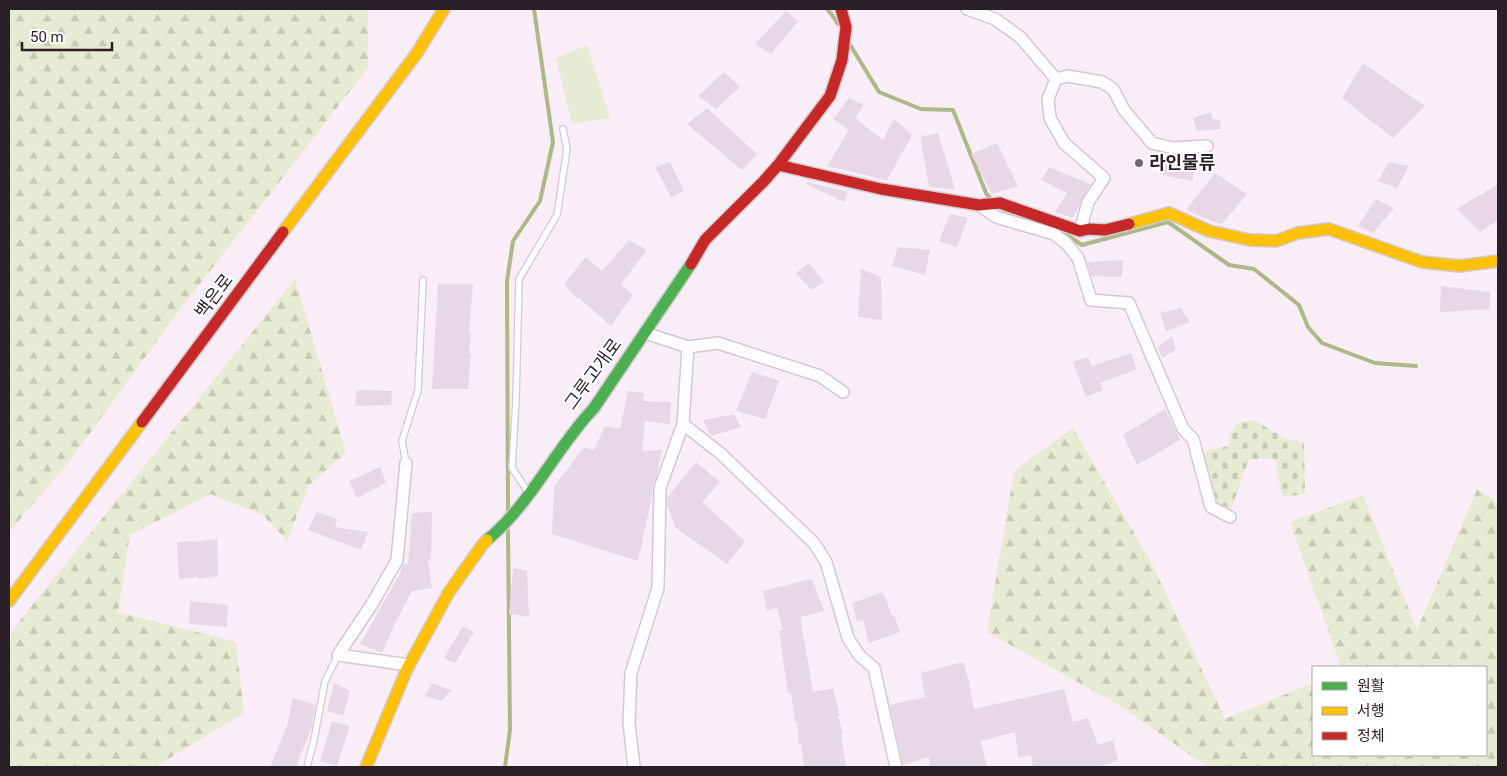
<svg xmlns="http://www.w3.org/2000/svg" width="1507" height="776" font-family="Roboto,'Noto Sans KR',sans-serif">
<defs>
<pattern id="forest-firs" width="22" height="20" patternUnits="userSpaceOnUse" patternTransform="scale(1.25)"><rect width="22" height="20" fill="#e8ebd3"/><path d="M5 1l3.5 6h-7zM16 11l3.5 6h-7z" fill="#c7c9b5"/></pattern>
<pattern id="cemetery-stones" width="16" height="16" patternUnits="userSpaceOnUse" patternTransform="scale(1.25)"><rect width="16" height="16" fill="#e8ebd3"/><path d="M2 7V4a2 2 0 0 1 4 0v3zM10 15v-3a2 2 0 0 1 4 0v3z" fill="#c7c9b5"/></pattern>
</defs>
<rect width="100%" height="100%" fill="#f9eef7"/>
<path fill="url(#forest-firs)" d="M9,9H368V68L178,312L69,462L9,532Z
M295,279L346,453L309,485L287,541L264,516L211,494L130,535L118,612L236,642L244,713L155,767H9V637L22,618Z
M1073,428L1152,564L1225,719L1313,683V755H1486V667H1341L1290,522L1363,495L1417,630L1477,489L1498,502V767H1194L1205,765L1117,704L987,632L1014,471Z"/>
<path fill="url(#cemetery-stones)" d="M1255,420L1282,437L1304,443L1305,494L1282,497L1275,459H1249L1231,509L1214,502L1203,462L1207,450L1229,446V435L1237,423Z"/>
<path fill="#e8ebd3" d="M587,45L610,118L572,124L556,58Z"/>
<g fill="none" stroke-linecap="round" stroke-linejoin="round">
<path stroke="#adb887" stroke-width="4" d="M827,9L832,15L838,24
M849,43L879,92L921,109L953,110L986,193L990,198
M1064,233L1082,245L1168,222L1229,265L1254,269L1299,305L1308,327L1322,343L1375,363L1416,366
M508,513L507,281L513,241L540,201L553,142L534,9
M505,767L510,730L508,530"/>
</g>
<path fill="#e8d7e6" d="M786,11L798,21L771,54L755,44Z
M1363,63L1425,106L1393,138L1342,98Z
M724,72L740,87L716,109L698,96Z
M849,98L864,105L855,118L883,140L894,119L912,135L887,180L827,166L849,130L833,119Z
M707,108L757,154L742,170L687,124Z
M1211,112L1212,119L1220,120L1221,129L1197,131L1193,118Z
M938,133L955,189L929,187L920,137Z
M997,143L1018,186L992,194L971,154Z
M1166,158L1196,165L1192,181L1163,175Z
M670,162L684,191L671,197L655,167Z
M1389,162L1409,166L1397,188L1378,181Z
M1049,167L1090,184L1073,218L1055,212L1067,193L1041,180Z
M1215,173L1247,194L1222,224L1212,221L1186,210Z
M807,182L848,192L844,202L806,184Z
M1498,184V220L1480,232L1457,209Z
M1376,199L1394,208L1373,233L1358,226Z
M950,214L968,218L957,247L939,241Z
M629,240L647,250L621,284L633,295L611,326L578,297L577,299L564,284L586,257L602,271Z
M898,247L930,250L925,275L892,266Z
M1123,260L1122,277L1091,276L1087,262Z
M809,263L824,282L811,290L796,273Z
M861,269L881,277L882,320L858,317Z
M438,284H473L469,332H471L469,354H471L468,389H432Z
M1441,286L1490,292V309L1440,312Z
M1181,308L1190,322L1166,331L1160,313Z
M1172,336L1176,350L1162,358L1158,347Z
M1131,353L1137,369L1100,383L1103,390L1086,397L1073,362L1088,357L1092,366Z
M752,372L779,381L765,419L736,411Z
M357,390L392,391L391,405L355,406Z
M628,391L644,393L643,401L671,402L670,424L645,421L642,451L662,450L657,474L653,486L652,496L638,561L552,534L554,487L584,447L594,450L605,426L620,429Z
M1165,409L1180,440L1137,465L1123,435Z
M734,414L741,427L711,436L703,420Z
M696,462L720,482L702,502L745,541L727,564L676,528L667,505V498Z
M380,467L386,483L357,498L349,481Z
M317,512L337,519L335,527L368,532L361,550L308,530Z
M432,512L431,560H428L432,588L412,591L396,621L382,653L360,644L401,572V569L403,564H408L412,513Z
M217,539L218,576L198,579V577L179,579L177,542L194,541V542Z
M513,568L527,571L529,617L509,614Z
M812,579L824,611L800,617L813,692L833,688L840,716H838L843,733H841L846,767H804L801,744H799L797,722H795L791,693H788L779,630H783L777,607L767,611L763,591Z
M883,592L892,616L894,615L900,632L869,643L863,620L857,622L852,603Z
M190,601L228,605L227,627L189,624Z
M463,626L474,632L455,663L444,658Z
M963,662L969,681L974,709L1064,689L1073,722L1088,718L1098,745L1113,740L1118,761L1097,767H1033L1031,755L1018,758L1015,732L981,741L987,767H930L929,757L903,765L890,705L925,697L921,673Z
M334,683L350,691L343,716L327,711Z
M432,683L451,690L442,701L425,696Z
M293,698L316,705L311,729L296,767H270L289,721L288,720Z
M332,721L350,726L337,766L320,761Z"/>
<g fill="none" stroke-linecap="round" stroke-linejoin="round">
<defs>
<path id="lane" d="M406,463L402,441L418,390L423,280
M528,492L512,468L516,400L519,279L557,215L567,149L563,129
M307,767L314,740L325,681L338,655"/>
<path id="street" d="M967,9L995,19L1020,37L1056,79
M1056,79L1068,76L1102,82L1113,89L1124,110L1152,143L1173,148L1207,146
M1056,79L1048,99L1050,118L1064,143L1104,178L1088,202L1080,231
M979,205L996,217L1054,234L1066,243L1078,258L1091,300L1129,303L1183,429L1193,439L1211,507L1230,517
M645,333L688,347L718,343L820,376L843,392
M683,424L720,453L814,543L826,562L848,638L859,655L874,668L896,767
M406,463L397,560L372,604L338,655L409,665
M634,767L629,723L631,673L658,588L660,488L683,424L688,347"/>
<path id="fast" d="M487,540C531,504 555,449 594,408L691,264"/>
<path id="slow" d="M1129,224L1169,213L1209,231L1250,240L1276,241L1298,233L1329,229L1422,262L1460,266L1498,261
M283,232L417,53L444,9
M9,601L142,422
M366,767L407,669L449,592L483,544L487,540"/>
<path id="jam" d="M778,165L881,189L979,205L1000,203L1080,231L1089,229L1105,230L1129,224
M691,264L705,240L763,182L778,165L830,96L842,60L846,27L841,9
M142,422L283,232"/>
</defs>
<use href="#lane" stroke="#d3c9d1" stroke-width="8"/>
<use href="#street" stroke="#d3c9d1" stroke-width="14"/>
<use href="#fast" stroke="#d3c9d1" stroke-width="14"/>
<use href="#slow" stroke="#d3c9d1" stroke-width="14"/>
<use href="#jam" stroke="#d3c9d1" stroke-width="14"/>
<use href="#lane" stroke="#fefcfe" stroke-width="5.5"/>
<use href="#street" stroke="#fefcfe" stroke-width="11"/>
<use href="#fast" stroke="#4caf50" stroke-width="11"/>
<use href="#slow" stroke="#ffc107" stroke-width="11"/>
<use href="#jam" stroke="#c62828" stroke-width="11"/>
</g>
<circle fill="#716770" stroke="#fff" stroke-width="2" cx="1139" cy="163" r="5"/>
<g text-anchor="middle" stroke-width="4" stroke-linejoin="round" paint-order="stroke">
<g font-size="18" font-weight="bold" fill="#281f27" stroke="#fff" text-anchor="start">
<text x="1149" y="169">라인물류</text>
</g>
<g font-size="18" fill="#281f27" stroke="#fff">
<text transform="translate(214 296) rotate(-53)" y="6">백은로</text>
<text transform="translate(593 374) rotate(-54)" y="6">그루고개로</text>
</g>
</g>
<rect width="1507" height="776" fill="none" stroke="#281f27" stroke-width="20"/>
<rect x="1312" y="666" width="175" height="90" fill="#ffffff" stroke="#a9a5a9"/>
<rect x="1322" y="682" width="25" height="8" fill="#4caf50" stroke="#a9a5a9"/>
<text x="1357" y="691" font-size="15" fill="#281f27">원활</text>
<rect x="1322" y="707" width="25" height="8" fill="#ffc107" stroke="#a9a5a9"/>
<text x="1357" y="716" font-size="15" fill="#281f27">서행</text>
<rect x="1322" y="732" width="25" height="8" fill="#c62828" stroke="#a9a5a9"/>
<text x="1357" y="741" font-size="15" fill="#281f27">정체</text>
<path d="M22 42v8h90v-8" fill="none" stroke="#281f27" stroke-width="2.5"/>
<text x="30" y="42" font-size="15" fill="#281f27" stroke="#ffffff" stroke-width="4" paint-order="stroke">50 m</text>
</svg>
